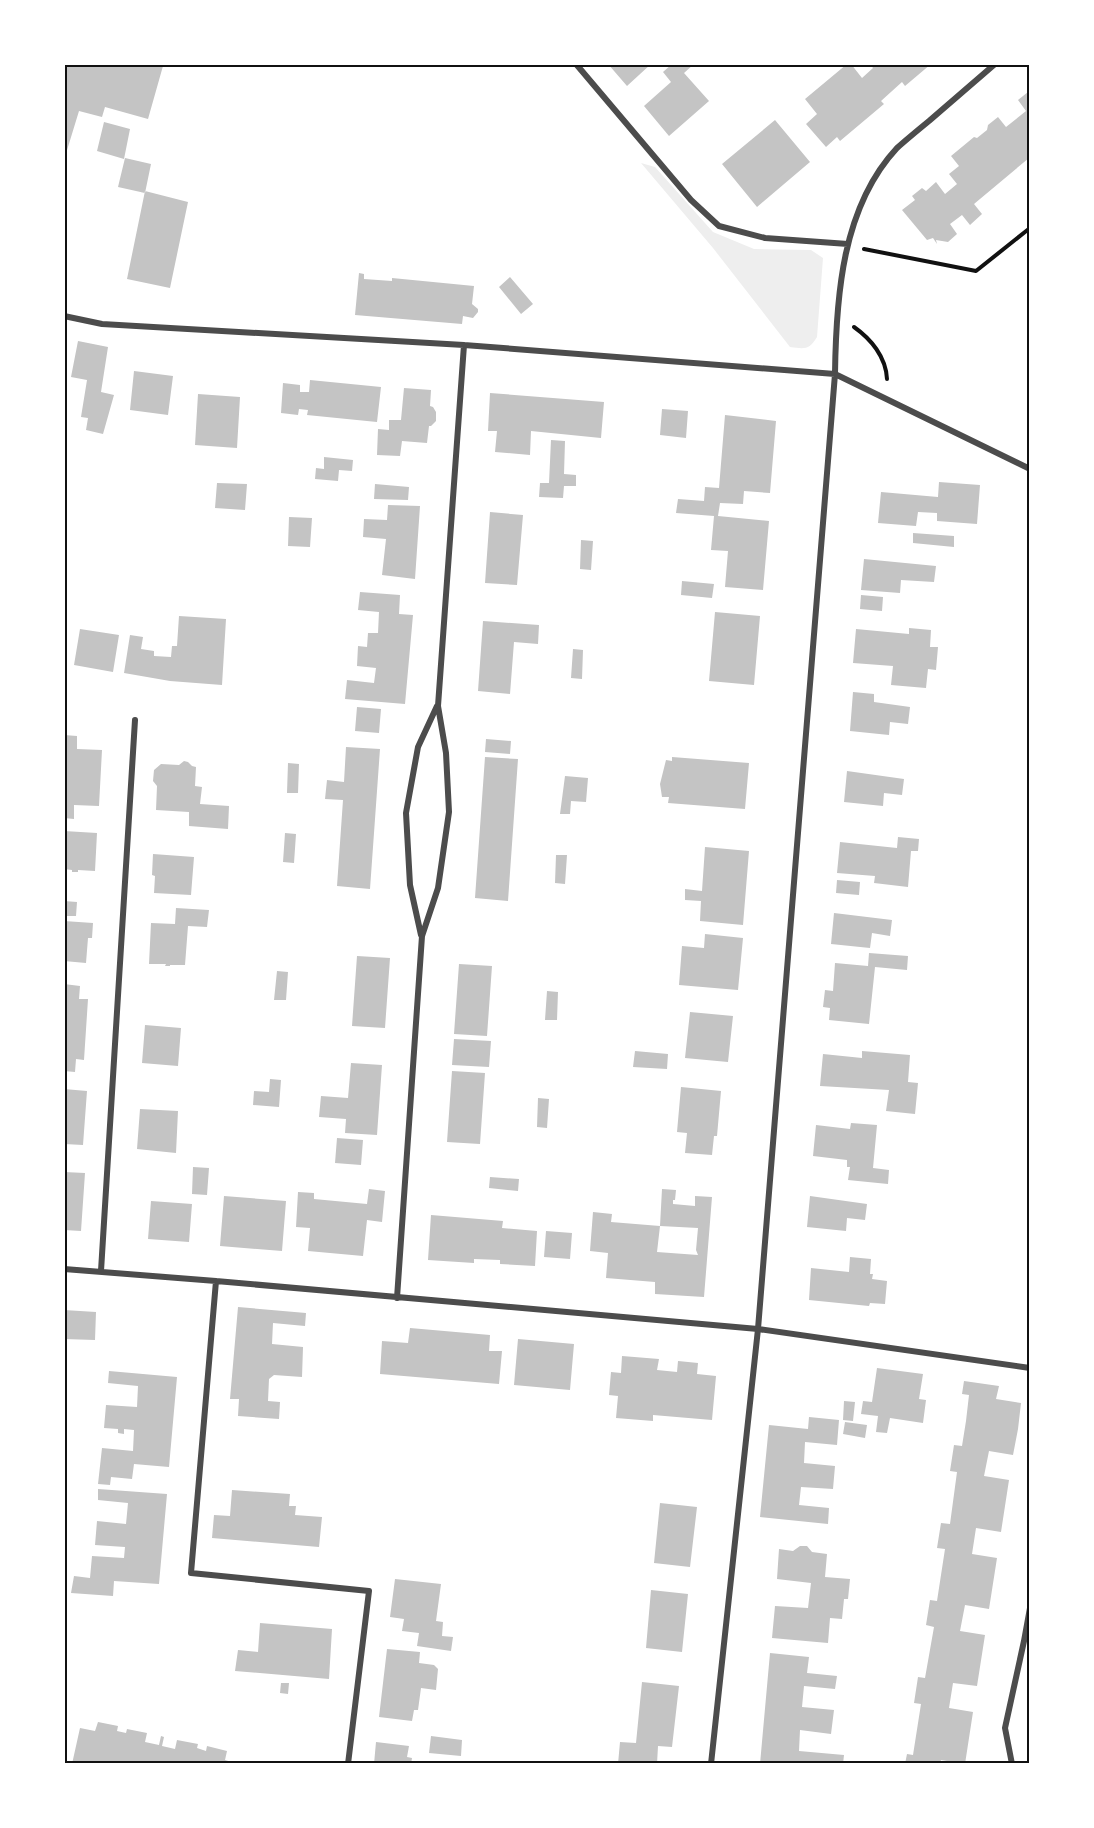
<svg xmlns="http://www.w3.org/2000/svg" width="1094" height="1828" font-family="'Fira Sans',sans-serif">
<rect width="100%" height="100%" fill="#fff"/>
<path fill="#eee" d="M641,163L655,167L713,232L754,249L811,250L823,258L817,337C809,350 805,349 790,347L713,248Z"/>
<path fill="#c4c4c4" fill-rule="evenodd" d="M64,64L163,66L148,119L105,107L102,117L79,111L64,160Z
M608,64H651L627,86Z
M672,64H694L684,73L709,101L669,136L644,106L671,82L663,72Z
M847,64H851L862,78L873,68L870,64H931L905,86L902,82L881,101L884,104L840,141L837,137L826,147L806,124L817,114L805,99Z
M1028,92H1029V158L974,204L982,214L970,225L962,215L950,224L957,234L948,242L936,240L937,244L933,238L927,240L902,210L915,200L912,196L922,188L926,191L936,182L945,194L957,184L949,174L959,166L951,156L974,137L977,138L987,130L988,125L998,117L1006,127L1026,111L1018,100Z
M775,120L810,162L757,207L722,164Z
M104,122L130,129L124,159L97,151Z
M125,158L151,164L145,193L118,187Z
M145,191L188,202L170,288L127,279Z
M359,273L364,274V279L392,281V278L474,286L472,304L478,309V312L473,318L463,316L462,324L355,315Z
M510,277L533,304L521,314L499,287Z
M78,341L108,347L101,392L114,395L103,434L86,430L88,418L81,417L87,380L71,377Z
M134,371L173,376L168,415L130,410Z
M310,380L381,387L377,422L307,415L308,410L299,409L298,415L281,413L283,383L300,385V392H309Z
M404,388L431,390L430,406L433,407L436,412V421L431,426H429L427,443L402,441L400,456L377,455L378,429L389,430V420H401Z
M490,393L604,402L601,438L531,431L530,455L495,452L497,431H488Z
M198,394L240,397L237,448L195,445Z
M662,409L688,411L686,438L660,435Z
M725,415L776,421L770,493L744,491L743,504L720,503L718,516L769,521L763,590L725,587L728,551L711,550L714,516L676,513L678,499L704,501L705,487L719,488Z
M551,440L565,441L564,474L576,475V486H564L563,498L539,497L540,483H549Z
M324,457L353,460L352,471L339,470L338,481L315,479L316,468L324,469Z
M939,482L980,485L977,524L937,521V513L918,512L916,526L878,523L881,492L938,497Z
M217,483L247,484L245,510L215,508Z
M375,484L409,487L408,500L374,499Z
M388,505L420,506L415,579L382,575L386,539L363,537L364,519L387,520Z
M490,512L523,515L517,585L485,583Z
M289,517L312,518L310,547L288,546Z
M913,533L954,536V547L913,543Z
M581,540L593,541L591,570L580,569Z
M864,559L936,566L934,582L901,580L900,593L861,590Z
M682,581L714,584L712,598L681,595Z
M360,592L400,595L399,614L413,615L405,704L345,699L347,680L374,683L376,668L357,666L358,646L367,647L368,633H378L379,612L358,610Z
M861,595L883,597L882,611L860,609Z
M715,612L760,616L754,685L709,681Z
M179,616L226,619L222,685L170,681L124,673L130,635L143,637L141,649L154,651V656L171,657L172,646H177Z
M483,621L539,625L538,644L514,642L510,694L478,691Z
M909,628L931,630L930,647H938L936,670L928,669L926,688L891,685L893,666L853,663L856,629L909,634Z
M80,629L119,635L113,672L74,665Z
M573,649L583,650L582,679L571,678Z
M853,692L874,694V702L910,707L908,724L890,722L889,735L850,731Z
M357,707L381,709L379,733L355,731Z
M64,735L77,736V749L102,750L99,806L74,805V819L64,818Z
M486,739L511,741L510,754L485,752Z
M346,747L380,749L370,889L337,886L343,800L325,799L327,780L344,782Z
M485,757L518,759L508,901L475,898Z
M672,757L749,763L745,809L668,803L669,797H662L660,784L666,760L672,761Z
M184,761L188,762L192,766L196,767L195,786L202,787L200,804L229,806L228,829L189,826V812L156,810L157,786L153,781L154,770L161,764L179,765Z
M288,763L299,764L298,793H287Z
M847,771L904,779L902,795L884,793L883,806L844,802Z
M565,776L588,778L586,802L571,801L570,814H560Z
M64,831L97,833L95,871L78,870V872H72V870L64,869Z
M285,833L296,834L294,863L283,862Z
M898,837L919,839L918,851H911L908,887L874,883L875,876L837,873L840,842L897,848Z
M705,847L749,851L743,925L700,921L701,901L685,900V889L702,891Z
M153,854L194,857L191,895L154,893L155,876L152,875Z
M556,855H567L565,884L555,883Z
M837,880L860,882L859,895L836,893Z
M64,901L77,902L76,916H64Z
M176,908L209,910L207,927L188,926L185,965H170V966H165L166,964H149L151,923L175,924Z
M834,913L892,920L890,936L872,933L870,948L831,944Z
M64,921L93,923L92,938H88L86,963L64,961Z
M705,934L743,938L738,990L679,985L682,946L704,948Z
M869,953L908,956L907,970L875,967L869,1024L829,1020L830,1008L823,1007L825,990L833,991L835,963L868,966Z
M357,956L390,958L385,1028L352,1026Z
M459,964L492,966L487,1036L454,1034Z
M277,971L288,972L286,1000H274Z
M64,984L80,986L79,999H88L84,1060L76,1059L75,1072L64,1071Z
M547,991L558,992L557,1020H545Z
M690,1012L733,1016L728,1062L685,1058Z
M145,1025L181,1028L178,1066L142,1063Z
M454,1039L491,1041L489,1067L452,1065Z
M635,1051L668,1054L667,1069L633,1067Z
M862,1051L910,1055L908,1082L918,1083L915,1114L886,1111L889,1090L820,1086L823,1054L862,1058Z
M351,1063L382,1065L377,1135L345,1133L346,1119L319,1117L321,1096L348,1098Z
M452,1071L485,1073L480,1144L447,1142Z
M270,1079L281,1080L279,1107L253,1105L254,1091L269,1092Z
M681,1087L721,1091L717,1136H714L712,1155L685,1153L687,1133L677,1132Z
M64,1089L87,1091L83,1145L64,1144Z
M538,1098L549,1099L547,1128L537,1127Z
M140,1109L178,1111L176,1153L137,1149Z
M851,1123L877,1125L873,1168L889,1170L888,1184L848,1180L850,1167H847V1160L813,1156L816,1125L850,1129Z
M337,1138L363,1140L361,1165L335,1163Z
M193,1167L209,1168L207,1195L192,1194Z
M64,1172L85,1173L81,1231L64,1230Z
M490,1177L519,1179L518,1191L489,1188Z
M369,1189L385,1191L382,1222L367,1220L363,1256L308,1251L310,1228L296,1227L298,1192L314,1193V1199L367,1204Z
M662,1189L676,1190L675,1200H673V1204L695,1206V1196L712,1197L704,1297L655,1294V1282L606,1278L608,1253L590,1251L593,1212L612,1214L611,1222L660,1226ZM660,1226L698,1228L696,1250L698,1255L657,1252Z
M224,1196L286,1201L282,1251L220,1246Z
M810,1196L867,1204L865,1220L847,1218L846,1231L807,1227Z
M151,1201L192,1204L189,1242L148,1239Z
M431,1215L503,1221L502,1228L537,1231L535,1266L500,1264V1260L474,1259V1263L428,1260Z
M546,1231L572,1233L570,1259L544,1257Z
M850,1257L871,1259L870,1274H873L872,1279L887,1281L885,1304L870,1303L869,1306L809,1300L811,1268L849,1272Z
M238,1307L306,1313L305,1326L273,1323L272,1344L303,1347L302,1377L274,1375L269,1379L268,1401L280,1402L279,1419L238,1416L239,1399H230Z
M64,1310L96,1312L95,1340L64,1339Z
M410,1328L490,1335L489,1351H502L499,1384L380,1374L382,1341L408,1343Z
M518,1339L574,1344L570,1390L514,1385Z
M622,1356L659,1359L657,1370L677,1372L678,1361L698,1363L697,1374L716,1376L712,1420L653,1415V1421L616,1418L618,1396L609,1395L611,1372L621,1373Z
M877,1368L923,1374L919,1399L926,1400L923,1423L890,1418L887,1433L876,1432L878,1416L861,1414L863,1401L872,1402Z
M109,1371L177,1377L169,1467L134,1464L132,1479L111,1477L110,1485L98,1484L102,1448L133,1451L134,1430L124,1429V1434L118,1433V1429L104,1428L106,1405L137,1407L138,1386L108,1383Z
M964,1381L999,1386L996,1399L1021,1403L1018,1429L1013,1455L989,1451L984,1476L1009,1480L1001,1532L976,1528L972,1554L997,1558L989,1609L965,1605L960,1631L985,1635L977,1686L953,1683L949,1708L973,1712L965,1764L941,1760L940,1764H905L907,1754L913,1755L921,1704L914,1703L918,1677L925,1678L934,1627L926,1625L930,1600L937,1601L945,1549L937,1548L941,1523L950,1524L957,1472L950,1471L954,1445L962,1446L966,1421L969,1395L962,1394Z
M844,1401L855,1402L853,1421L843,1420Z
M809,1417L839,1420L837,1445L805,1442L804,1463L835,1466L833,1489L801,1487L799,1505L829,1508L828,1524L760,1517L769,1425L808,1429Z
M845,1422L867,1425L865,1438L843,1434Z
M98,1489L167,1494L159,1584L114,1581L113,1596L71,1593L74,1576L90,1578L92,1556L124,1558L125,1547L95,1545L97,1521L126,1524L128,1503L98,1500Z
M232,1490L290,1494L289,1506H296L295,1515L322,1517L319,1547L212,1538L214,1515L230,1516Z
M660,1503L697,1507L690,1567L654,1563Z
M800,1546H807L812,1552L827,1554L825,1577L850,1579L848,1599H844L842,1619L830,1618L828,1643L772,1638L775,1606L808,1608L811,1583L777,1579L779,1549L793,1551Z
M395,1579L441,1584L436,1621L443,1622L442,1636L453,1637L451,1651L417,1646L419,1633L402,1631L404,1619L390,1617Z
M651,1590L688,1594L682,1652L646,1648Z
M260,1623L332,1629L329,1679L235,1671L238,1650L258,1652Z
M387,1649L420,1652L419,1663L434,1665L438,1669L436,1690L421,1688L418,1710H414L412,1721L379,1717Z
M770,1653L809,1657L807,1673L837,1676L835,1689L804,1686L802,1707L834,1710L831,1734L800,1730L799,1751L844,1755L843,1764H760Z
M642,1682L679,1686L672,1747L658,1746L657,1764H618L620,1742L636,1743Z
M281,1683H289L288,1694L280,1693Z
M98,1722L118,1726L117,1731L126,1733L127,1729L147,1733L145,1742L159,1745L161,1736L164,1737L162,1746L175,1749L177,1740L198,1744L197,1748L206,1751L207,1746L227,1751L225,1760L238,1764H72L80,1728L95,1731Z
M431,1736L462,1740L461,1756L429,1753Z
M376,1742L409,1746L407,1757L412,1758L411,1764H374Z"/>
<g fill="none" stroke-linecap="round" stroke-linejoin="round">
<path stroke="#111" stroke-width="4" d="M864,249L976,271L1030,228
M854,327C871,339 886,357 887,379"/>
<path stroke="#4c4c4c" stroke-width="6" d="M576,64L691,200L719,226L765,238L848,244
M64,316L102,324L464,345L835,374L1030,469
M421,935L410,885L406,813L418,747L437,706
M64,1269L216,1281L758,1329L1030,1368
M101,1271L135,720
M216,1281L191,1573L369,1591L348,1764
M397,1298L422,936L438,888L449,812L446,753L438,706L464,345
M711,1764L758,1329L835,374C836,297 842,207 897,148C907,139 918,130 929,121C951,102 973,83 995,64
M1012,1764L1005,1728L1024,1641L1030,1608"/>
</g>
<rect width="1094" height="1828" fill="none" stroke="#ffffff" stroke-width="132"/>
<rect x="66" y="66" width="962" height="1696" fill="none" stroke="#111" stroke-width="2"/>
</svg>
